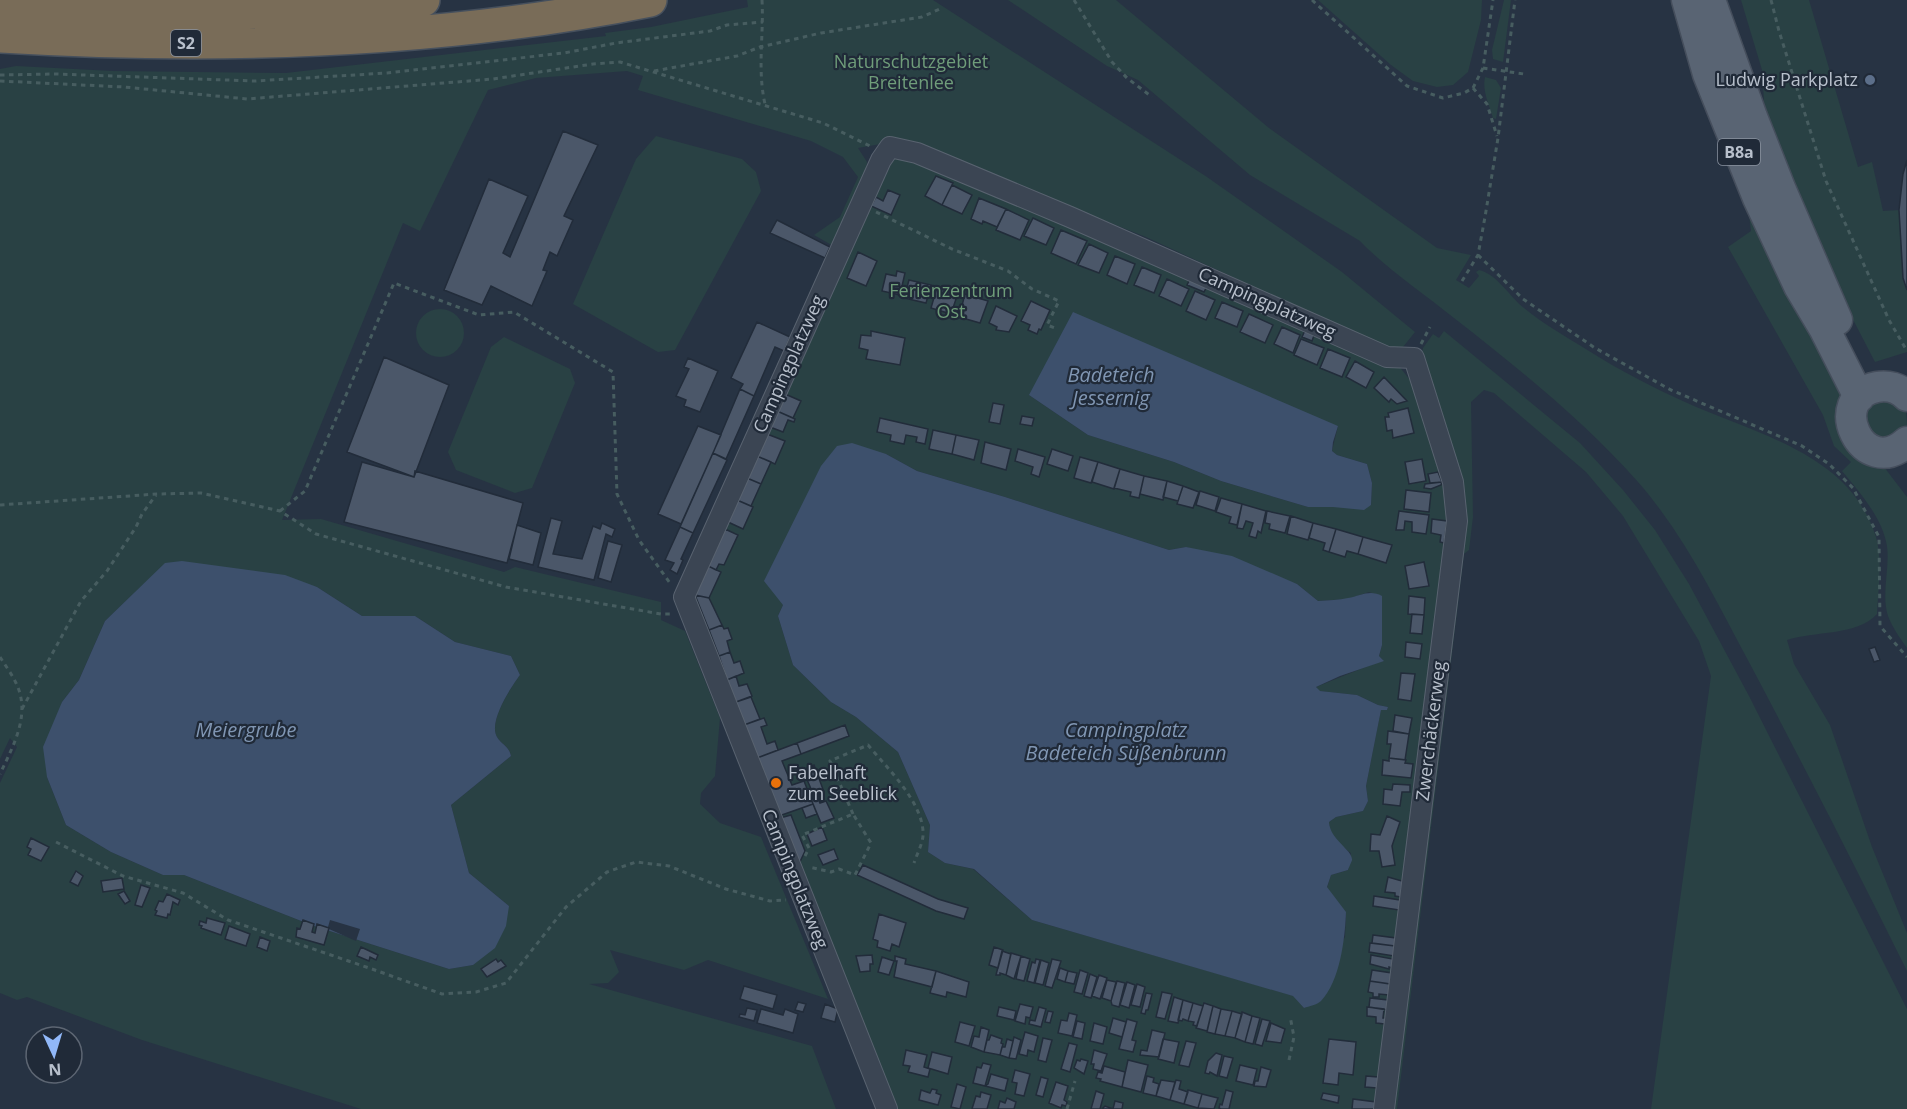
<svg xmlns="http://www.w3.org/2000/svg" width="1907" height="1109" font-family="'Open Sans',sans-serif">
<rect width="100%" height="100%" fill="#273343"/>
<path fill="#294144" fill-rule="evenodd" d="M747,0H933L1207,177L1342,272L1415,332L1403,347L1388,349L1146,237L961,164L892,142L858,148L867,162L865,182L835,247L814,235L840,217L858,177L843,157L811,141L638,90L643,76L627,71L536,78L488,90L420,231L403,223L282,520L321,519L504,572L515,567L661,602V620L685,631L720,718L715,776L701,793L700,804L720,823L761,837L828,999L708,960L684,970L610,950L619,972L608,983L589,984L812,1046L836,1109H361L142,1040L27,997L17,1000L0,993V783L17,747L10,738L0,759V69L16,66L113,71L286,73L606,36L605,33L651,27L748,7ZM166,563L317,587L362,616H415L455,642L511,656L520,675C511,687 488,722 497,737C502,745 509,746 511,756L451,805L469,873L509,906L473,965L449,969L314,926L184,875H163L111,852L66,825L47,777L62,702L79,680L105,621Z
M1008,0H1116L1269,128L1437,248L1471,255L1456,280L1469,288L1479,276L1476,272L1479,270C1498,275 1509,296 1524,308C1543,324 1567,337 1589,351C1619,370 1652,387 1685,402C1755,434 1850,453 1876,537C1883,561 1878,590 1877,614C1858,636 1813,631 1787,640L1794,664L1830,725L1872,847L1907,933V971C1856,868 1804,766 1750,664C1716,601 1686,537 1638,482C1584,421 1518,368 1454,318C1423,293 1388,270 1360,241L1250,175L1138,80L1107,66Z
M1318,0H1482L1481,20L1468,72L1453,85L1437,87L1413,81L1391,65Z
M1504,0H1511L1503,62L1493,59L1492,50Z
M1672,0H1676L1761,228L1844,404L1881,463L1907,497V648C1900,638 1892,627 1888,616C1881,594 1890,569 1887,546C1882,517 1860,493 1842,471L1851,462L1834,446L1823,415L1728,247L1751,231L1748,206L1678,22Z
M1741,0H1809L1858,167L1872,162L1883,211L1899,210L1903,277L1907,290V352L1875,362L1832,279L1786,180L1764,102L1762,70Z
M1485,77L1496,80L1501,88L1496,119L1493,118C1489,104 1482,91 1485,77Z
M656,136L742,159L756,172L761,191L675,350L658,352L573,304L636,159Z
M894,158L919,163L1398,365L1418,390L1448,489L1450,524L1375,1109H896L693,594L820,314ZM1029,395L1338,426L1332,451L1337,455L1367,464L1372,483L1371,505L1308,507L1221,481L1174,462L1088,435ZM886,454L917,471L1005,497L1169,550L1186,547L1297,584L1318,601L1348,599L1369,592L1381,596L1382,645L1379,656L1383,660L1316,687L1319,691L1357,695L1378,705L1388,707L1387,710L1381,709L1366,786L1368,801L1363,811L1336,817L1329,822C1329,836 1340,845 1351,853L1348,870L1331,875L1327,888L1346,913L1345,937L1304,1008L1294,996L1032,920L973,869L945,863L928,852L930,825L898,752L856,717L831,702L793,665L778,616L783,605Z
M416 333a24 24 0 1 1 48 0a24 24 0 1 1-48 0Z
M1444,331L1580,443L1623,490L1655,530L1689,584L1749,696L1907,1009V1109H1651L1711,676L1699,641L1623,516L1586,472L1494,393L1484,390L1471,402L1473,517L1469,550L1464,554L1397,1109H1390L1464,527L1421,360L1423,348L1433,334L1439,338Z
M504,337L570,369L575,383L532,488L515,493L456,470L448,452L491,347Z
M1879,396L1906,410L1907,425L1904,432L1876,442L1861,410Z"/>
<path fill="#3d506c" d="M1073,312L1338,426L1333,442L1332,451L1337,455L1367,464L1372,483L1371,505L1364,510L1333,507H1308L1221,481L1174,462L1088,435L1029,395Z
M852,443L886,454L917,471L1005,497L1169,550L1186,547L1232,556L1297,584L1318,601C1328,600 1339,600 1348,598C1360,596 1370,589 1382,596V645L1379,656L1384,661L1340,676L1316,687L1320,691L1357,695L1378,705L1388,707L1387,710H1381L1366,786L1368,801L1363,811L1336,817L1329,822C1330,840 1353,850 1352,860C1352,861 1348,869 1348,870L1331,875L1327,887L1346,912C1345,939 1340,981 1321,1001C1317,1005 1309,1006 1304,1008L1293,996L1032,920L974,869L945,863L928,852L930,825L898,752L856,717L831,702L793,665L778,616L783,605L764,581L821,466L837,446Z
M182,561L285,575L317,587L362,616H415L455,642L511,656L520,675C511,687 488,722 497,737C502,745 509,746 511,756L451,805L469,873L509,906L506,926L495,948L473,965L449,969L314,926L184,875H163L111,852L66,825L47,777L43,747L62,702L79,680L105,621L165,563Z"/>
<path fill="#273343" d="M330,920L360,929L356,941L329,929L328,927Z"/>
<path fill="#4b5769" stroke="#222c3a" stroke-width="1.5" d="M563,131L598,145L564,216L573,220L557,256L550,252L543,270L547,271L532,306L491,286L482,305L444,290L489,179L528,196L503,253L510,257Z
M1907,160V290L1903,278L1899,210L1903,174Z
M936,176L953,183L942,205L925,196Z
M952,185L972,195L962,214L942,205Z
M888,190L900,195L891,215L871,206L876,197L883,201Z
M979,198L1006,209L997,227L983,221L982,224L971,219Z
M1006,209L1029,220L1020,240L996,230Z
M1033,218L1054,228L1046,245L1024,236Z
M777,220L830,247L825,258L770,233Z
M1061,230L1087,241L1076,264L1051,253Z
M1089,244L1108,253L1099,273L1078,265Z
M858,252L877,261L866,286L847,278Z
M1115,256L1135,264L1127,284L1107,275Z
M1142,267L1161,275L1154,293L1134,285Z
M897,271L905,273L900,295L882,291L886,274L896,276Z
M1192,275L1209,282L1204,292L1187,285Z
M1167,279L1189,289L1181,306L1159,296Z
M909,280L931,285L926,303L904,298Z
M937,287L958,293L951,314L931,308Z
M1195,291L1215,300L1206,320L1186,311Z
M965,294L988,301L980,323L959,317Z
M1031,301L1050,310L1041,330L1039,329L1037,334L1028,330L1030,325L1021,321Z
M1222,302L1243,311L1237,327L1215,318Z
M996,306L1017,316L1009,332L996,330L997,327L989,323Z
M1249,314L1273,325L1265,343L1240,332Z
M757,322L790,337L784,351L775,347L754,396L740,389L743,384L731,378Z
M1307,326L1316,330L1312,341L1302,337Z
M1282,327L1300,335L1293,353L1274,344Z
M871,331L905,338L900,365L866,359L868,350L859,348L861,335L871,336Z
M1301,339L1324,348L1317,365L1294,355Z
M1328,349L1350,358L1342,377L1320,368Z
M384,357L449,385L414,477L347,452Z
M688,358L718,371L700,412L684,406L686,400L676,396L689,369L684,367Z
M1355,361L1374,372L1366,388L1346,377Z
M1384,377L1407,401L1397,404L1391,399L1389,402L1374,388Z
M740,389L754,396L726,459L713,453Z
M785,394L801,401L793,418L777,411Z
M993,403L1004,405L1000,424L989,422Z
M1408,408L1414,433L1393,438L1392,430L1387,431L1385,417H1389L1388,413Z
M777,411L795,419L794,422L788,420L783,432L770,427Z
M1022,416L1034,418L1032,426L1020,424Z
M880,418L928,429L925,444L916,442L917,437L906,435L904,444L890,441L891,435L877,432Z
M698,426L721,435L681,524L658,514Z
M933,430L956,435L952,454L929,449Z
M767,434L785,441L775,464L757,456Z
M956,435L979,440L974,460L952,454Z
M985,442L1011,449L1006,470L981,463Z
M1018,449L1045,457L1039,477L1031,474L1033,467L1015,461Z
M1052,449L1073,456L1068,471L1047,464Z
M713,453L727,460L693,533L680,527Z
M757,456L771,462L761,484L747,478Z
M1080,457L1098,462L1091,483L1074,478Z
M1422,459L1426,481L1409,484L1405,462Z
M362,462L414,477L415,471L523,503L507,563L344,522Z
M1098,462L1120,469L1114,489L1092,482Z
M1120,469L1144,476L1139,498L1130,496L1131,492L1114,488Z
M1438,472L1442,482L1430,483L1428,474Z
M1144,476L1167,481L1163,500L1140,494Z
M747,478L761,484L751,506L737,500Z
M1167,481L1183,486L1178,501L1163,497Z
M1442,482L1441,485L1431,489L1424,488L1425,484Z
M1183,486L1199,492L1193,508L1177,504Z
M1406,490L1431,493L1429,512L1404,509Z
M1200,491L1219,497L1215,511L1196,505Z
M1221,498L1242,504L1237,525L1229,523L1231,517L1216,512Z
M737,500L753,507L743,529L728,522Z
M1242,504L1266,511L1261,533L1258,531L1256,538L1249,536L1253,523L1246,521L1243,529L1237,528Z
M1267,511L1290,516L1285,533L1269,529L1270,524L1265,523Z
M1399,511L1429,515L1426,534L1412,532V522L1405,521L1404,530H1396Z
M1291,516L1313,523L1308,540L1287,534Z
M551,518L562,521L553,554L582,559L593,526L600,529L602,523L615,529L612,537L606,534L594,580L538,567Z
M1432,519L1447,521L1444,543L1440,542L1441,535L1431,533Z
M1313,523L1336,529L1329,552L1323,550L1325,543L1309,538Z
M517,525L541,533L533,565L509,559Z
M680,527L693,533L681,559L683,560L677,574L670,570L674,563L665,560Z
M725,529L738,535L724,565L719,564L716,570L708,566Z
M1336,529L1363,537L1358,554L1347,551L1345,557L1329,552Z
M1363,537L1392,545L1386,563L1358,554Z
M608,541L622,545L611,582L598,578Z
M1424,562L1429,586L1409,589L1405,566Z
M708,566L721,572L709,598L695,595Z
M695,595L709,598L722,625L709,630Z
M1409,596L1425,598L1424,615L1408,614Z
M1412,614L1424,615L1422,634L1410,633Z
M722,625L724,629L728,628L732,639L727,641L730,652L719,656L709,630Z
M1406,642L1422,644L1420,659L1405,657Z
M1875,647L1880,660L1874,662L1869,649Z
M730,652L734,663L740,661L744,673L727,680L719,656Z
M1401,673L1415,674L1411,701L1398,699Z
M736,676L739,686L747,684L752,696L736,702L727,680Z
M751,697L760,719L744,725L736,702Z
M1395,715L1412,718L1409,734L1393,731Z
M764,718L767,725L761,727L767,744L775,741L778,750L757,758L744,725Z
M845,725L849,736L801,754L797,743Z
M1388,731L1409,734L1405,760L1389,758L1391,744H1387Z
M797,743L801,754L782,761L792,785L804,781L813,804L779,816L757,758Z
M1389,758L1406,760L1405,763L1413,764L1411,778L1382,775L1383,760L1389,761Z
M814,765L824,792L814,796L803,770Z
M1393,784L1410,785V792H1402L1400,806L1383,804L1384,789L1392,790Z
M817,797L820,803L826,801L834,818L821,823L811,799Z
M813,804L817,814L806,818L802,808Z
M791,815L805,851L799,864L780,818Z
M1387,816L1400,822L1392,846L1395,865L1382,867L1379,851H1370L1371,834L1380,835Z
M822,827L827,840L812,846L807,834Z
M31,838L49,847L41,861L28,855L31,849L27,847Z
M834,849L838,859L823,865L818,855Z
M863,865L938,899L968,908L964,919L936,911L857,875Z
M76,871L83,876L78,886L70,882Z
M1388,877L1402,881L1401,897L1395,896V893L1385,892Z
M122,878L124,889L103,892L101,881Z
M141,885L150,888L142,907L135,905Z
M124,891L130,901L125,904L118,894Z
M167,894L180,900L178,905L173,902L170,915L168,914L167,918L155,915L157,911L155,910L159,901L163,902Z
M1374,896L1400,900L1399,910L1373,906Z
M879,914L906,923L899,947L892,944L890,951L877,947L878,941L873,939Z
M207,918L225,923L221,935L201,928L202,926L199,925L200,921L206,923Z
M303,920L314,924L312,932L315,933L317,924L329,928L324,945L296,937L297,928L300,929Z
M229,926L250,934L246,946L225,939Z
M1373,935L1396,938L1395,946L1372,943Z
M260,937L270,941L267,951L257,947Z
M1370,943L1395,946L1394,956L1369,952Z
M361,947L378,955L376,960L370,957L369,961L357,956Z
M994,947L1003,950L998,968L989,965Z
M1002,951L1011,954L1006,975L1000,973V975H996Z
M1011,953L1021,956L1014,979L1006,975Z
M872,955L873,964H870V971L860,972L856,956Z
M1371,955L1393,959L1392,968L1389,967V969L1370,964Z
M895,956L906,959L905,964L936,971L932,987L894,977L897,961H895Z
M1021,956L1030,959L1024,981L1016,979Z
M882,957L894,961L889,975L878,972Z
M496,959L498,962L501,960L506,966L487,977L481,969Z
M1036,959L1040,960L1034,983L1027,981L1032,962L1035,963Z
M1052,959L1061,961L1052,988L1045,986Z
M1041,960L1049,963L1043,985L1035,983Z
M1060,968L1068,971L1065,982L1057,979Z
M1080,970L1088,973L1082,994L1074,992Z
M1372,970L1392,973L1390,984L1370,981Z
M936,971L969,982L966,997L947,992L946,997L930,993Z
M1068,971L1077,973L1074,984L1065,982Z
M1090,974L1097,977L1091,998L1084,996Z
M1099,975L1107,978L1100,999L1092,996Z
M1107,980L1116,982L1111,1001L1102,998Z
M1117,981L1125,983L1119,1007L1112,1005L1111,1001Z
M1370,981L1390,984L1389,995L1379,994V997H1373V993L1368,992Z
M1127,982L1135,985L1129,1008L1120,1005Z
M1137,984L1145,987L1140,1007L1131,1005Z
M744,986L777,995L773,1009L740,999Z
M1162,992L1172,994L1165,1019L1156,1017Z
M1146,993L1152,994L1148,1010H1146L1145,1014L1141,1013Z
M1174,997L1183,1000L1178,1023L1168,1021Z
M1370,998L1388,1000V1010L1369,1007Z
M1183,1000L1193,1003L1188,1021L1183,1019L1182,1021L1178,1020Z
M798,1002L806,1004L803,1012L795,1010Z
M1193,1003L1203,1006L1197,1026L1193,1025L1194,1022L1188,1021Z
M1204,1003L1213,1006L1207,1031L1196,1028Z
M825,1004L838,1009L835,1022L821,1018Z
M1020,1004L1033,1007L1030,1018L1026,1017L1025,1024L1015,1021Z
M1213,1006L1221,1009L1215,1034L1207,1032Z
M999,1007L1016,1011L1014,1020L997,1016Z
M1039,1007L1046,1009L1041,1027L1029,1024L1030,1020L1035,1021Z
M1367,1007L1384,1009L1383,1018H1386L1385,1024L1376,1023V1017L1367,1016Z
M747,1008L757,1010L754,1021L739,1017L740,1014L745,1015Z
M761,1009L783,1015L785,1009L798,1014L793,1033L757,1023Z
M1221,1009L1232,1011L1225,1036L1215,1034Z
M1048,1011L1053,1012L1050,1023L1045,1022Z
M1232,1011L1242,1014L1235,1038L1225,1036Z
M1242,1012L1252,1016L1245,1042L1235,1038Z
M1069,1013L1077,1015L1072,1036L1058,1033L1061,1020L1067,1021Z
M1252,1016L1260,1018L1253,1044L1245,1042Z
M1113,1018L1126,1022L1122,1037L1109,1033Z
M1127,1019L1137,1022L1132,1040L1136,1041L1133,1052L1119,1049Z
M1262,1019L1270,1021L1262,1046L1255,1044Z
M1077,1021L1085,1023L1082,1039L1073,1037Z
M960,1022L975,1026L969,1046L955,1042Z
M1094,1023L1107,1027L1103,1044L1090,1041Z
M1271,1023L1285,1029L1281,1043L1266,1041Z
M981,1027L989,1030L984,1052L971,1047L974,1036L979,1037Z
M1152,1030L1165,1033L1159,1057L1140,1055L1141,1050L1147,1051Z
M1025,1032L1038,1036L1034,1052L1028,1050L1027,1056L1019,1054Z
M991,1035L1002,1039L1001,1043L1003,1044L1000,1055L984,1052L987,1040H989Z
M1014,1037L1021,1040L1016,1059L1009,1058Z
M1043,1038L1052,1040L1046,1062L1038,1060Z
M1007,1039L1013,1041L1009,1058L1000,1055L1002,1047H1005Z
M1163,1039L1179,1042L1174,1063L1158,1059Z
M1329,1039L1356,1042L1353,1075L1339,1073L1338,1085L1323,1083Z
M1186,1041L1196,1043L1189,1067L1179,1065Z
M1069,1043L1077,1045L1070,1072L1061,1069Z
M906,1050L927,1055L924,1067L930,1069L928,1077L908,1072L910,1066L903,1065Z
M1094,1050L1107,1054L1101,1071L1093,1069L1094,1064H1091Z
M932,1052L952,1057L948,1074L928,1068Z
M1216,1053L1222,1055L1217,1076L1210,1072L1209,1074L1205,1073L1208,1061Z
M1224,1056L1233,1058L1227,1078L1219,1076Z
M1081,1059L1088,1061L1084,1074L1074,1068L1077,1060L1080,1061Z
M1128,1060L1148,1065L1141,1092L1122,1087Z
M983,1063L991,1065L985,1086L973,1083L977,1067L981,1068Z
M1240,1065L1257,1069L1253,1085L1236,1081Z
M1104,1066L1125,1072L1122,1087L1100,1081L1101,1079L1096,1078L1098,1072L1102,1073Z
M1261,1067L1271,1070L1266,1087L1254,1086L1255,1081H1258Z
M1015,1070L1030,1074L1024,1096L1015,1094L1017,1083L1012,1082Z
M991,1074L1008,1079L1005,1091L985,1086L988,1084Z
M1147,1076L1154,1078L1153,1082L1159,1084L1156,1096L1143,1093Z
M1366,1076L1378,1077L1377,1088L1365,1087Z
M1041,1077L1048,1079L1043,1097L1036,1095Z
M1161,1080L1175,1082L1170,1100L1156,1096Z
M1176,1080L1181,1081L1179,1089L1188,1092L1184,1104L1170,1100Z
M1056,1082L1068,1086L1064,1100L1067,1102L1066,1106L1062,1105L1061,1108L1049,1103Z
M957,1084L966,1087L960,1109L951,1107Z
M932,1089L937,1090L936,1093L941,1095L938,1105L919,1100L921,1090L930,1093Z
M1188,1090L1202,1094L1198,1108L1184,1104Z
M1226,1090L1233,1092L1229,1109H1221L1219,1108L1220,1104L1222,1105Z
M1096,1091L1104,1094L1100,1109H1091Z
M981,1092L991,1095L987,1109H972L976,1096L980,1097Z
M1323,1093L1339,1096L1338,1103L1321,1099Z
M1202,1094L1218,1098L1214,1109L1198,1108Z
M1007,1098L1016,1102L1014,1109H998L1000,1101L1005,1103Z
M1353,1099L1376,1102L1375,1109H1352Z
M1115,1101L1123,1103L1122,1109H1102L1105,1106L1113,1109Z"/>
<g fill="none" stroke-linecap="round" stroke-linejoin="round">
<defs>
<path id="minor" d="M887,1109L684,597L881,160L890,147L917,153L1070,217L1387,357L1414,358L1453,482L1457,521L1384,1109"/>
<path id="primary" d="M1687,0L1708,74L1758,198L1799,286L1824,328L1859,397
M1710,0L1752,117L1780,188L1837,320
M1907,396C1899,388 1888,385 1877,387C1824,397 1862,482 1907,442"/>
<path id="motorway" d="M0,4C76,8 152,13 228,13C293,12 359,6 423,0
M0,36C217,49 437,43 650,0"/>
</defs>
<use href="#minor" stroke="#596370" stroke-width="22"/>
<use href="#primary" stroke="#454e5c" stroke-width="33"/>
<use href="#motorway" stroke="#46505d" stroke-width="36"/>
<path stroke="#475d60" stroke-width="3" stroke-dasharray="4.5 4.5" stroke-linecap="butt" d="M762,0C764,35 757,69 765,104
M1074,0L1112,62L1127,78L1152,97
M1312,0L1407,86L1443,98L1464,93L1473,88L1487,104L1497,136
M1771,0L1779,31L1826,181L1889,320L1907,351
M1483,68L1524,74
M654,71L737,56L760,47L821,33L922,17L942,8
M0,75L55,74L255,81L387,73L564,53L616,43L710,31L727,25L763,22
M0,81L124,87L247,99L493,79L593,64L620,62L823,123L870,146
M1473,88L1483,68L1493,0
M876,212L952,249L1008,271L1032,289L1059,301L1047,325L1055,328
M1478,255L1523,299L1595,348L1671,390L1802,446L1829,464L1853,488L1879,537L1880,626L1907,657
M1462,281L1478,255L1485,217L1498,138L1515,0
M1421,344L1430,327
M0,505L157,494L201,493L280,511L316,534L506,587L661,614H674
M280,511L305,491L394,283L479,315L514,312L613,372L617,494L639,540L670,583
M0,657C5,665 11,673 15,681C32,713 14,744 0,774
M22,709L81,601L107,571L136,527L142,514L156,495
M853,814L830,761L868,745C887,768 925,804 923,836C922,845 917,854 914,863
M56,842L123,876L183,893L228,920L372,969L442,994L476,992L506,983L566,907L607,872L636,862L669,866L726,889L770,901L786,900
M805,856L809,848L802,835L853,814L871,843L855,875L839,869L831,872L809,867
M1289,1060L1294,1037L1290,1016
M1067,1109L1075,1081"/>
<use href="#minor" stroke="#3b4553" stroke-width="20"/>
<use href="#primary" stroke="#596473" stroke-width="30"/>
<use href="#motorway" stroke="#796c58" stroke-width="33"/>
</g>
<circle fill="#5c6f8a" stroke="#202a38" stroke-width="2" cx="1870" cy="80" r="6"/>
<circle fill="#e8710a" stroke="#202a38" stroke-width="2" cx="776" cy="783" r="6"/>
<g text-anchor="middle" stroke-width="4.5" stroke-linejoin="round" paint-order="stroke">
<g fill="#202a38" stroke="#8a93a0" stroke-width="1.5">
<rect x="171" y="30" width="30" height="26" rx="4.5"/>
<rect x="1718" y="139" width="42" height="26" rx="4.5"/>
</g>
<g font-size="16" font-weight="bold" fill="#b8c0cc">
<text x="186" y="49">S2</text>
<text x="1739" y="158">B8a</text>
</g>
<g font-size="18" fill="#6f9d7a" stroke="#202a38">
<text x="911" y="68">Naturschutzgebiet<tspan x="911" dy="21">Breitenlee</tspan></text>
<text x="951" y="297">Ferienzentrum<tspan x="951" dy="21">Ost</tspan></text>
</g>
<g font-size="18" fill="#b8c0cc" stroke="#202a38" text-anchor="end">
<text x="1858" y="86">Ludwig Parkplatz</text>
<text x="788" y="779" text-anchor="start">Fabelhaft<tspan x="788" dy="21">zum Seeblick</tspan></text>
</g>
<g font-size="18" fill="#b8c0cc" stroke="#202a38">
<text transform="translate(1267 303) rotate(24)" y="6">Campingplatzweg</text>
<text transform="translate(789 364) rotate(-66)" y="6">Campingplatzweg</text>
<text transform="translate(1431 731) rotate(-83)" y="6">Zwerchäckerweg</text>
<text transform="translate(795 879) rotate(68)" y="6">Campingplatzweg</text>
</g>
<g font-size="20" font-style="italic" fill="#8096b3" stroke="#202a38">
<text x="1111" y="382">Badeteich<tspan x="1111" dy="23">Jessernig</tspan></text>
<text x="246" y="737">Meiergrube</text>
<text x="1126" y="737">Campingplatz<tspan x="1126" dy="23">Badeteich Süßenbrunn</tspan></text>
</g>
</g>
<g transform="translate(54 1055) rotate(176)"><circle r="28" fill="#202a38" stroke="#5d6673" stroke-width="1.5"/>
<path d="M0-4.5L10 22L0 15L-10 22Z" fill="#91b8f9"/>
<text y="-9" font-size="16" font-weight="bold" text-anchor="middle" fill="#b8c0cc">N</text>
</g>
</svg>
